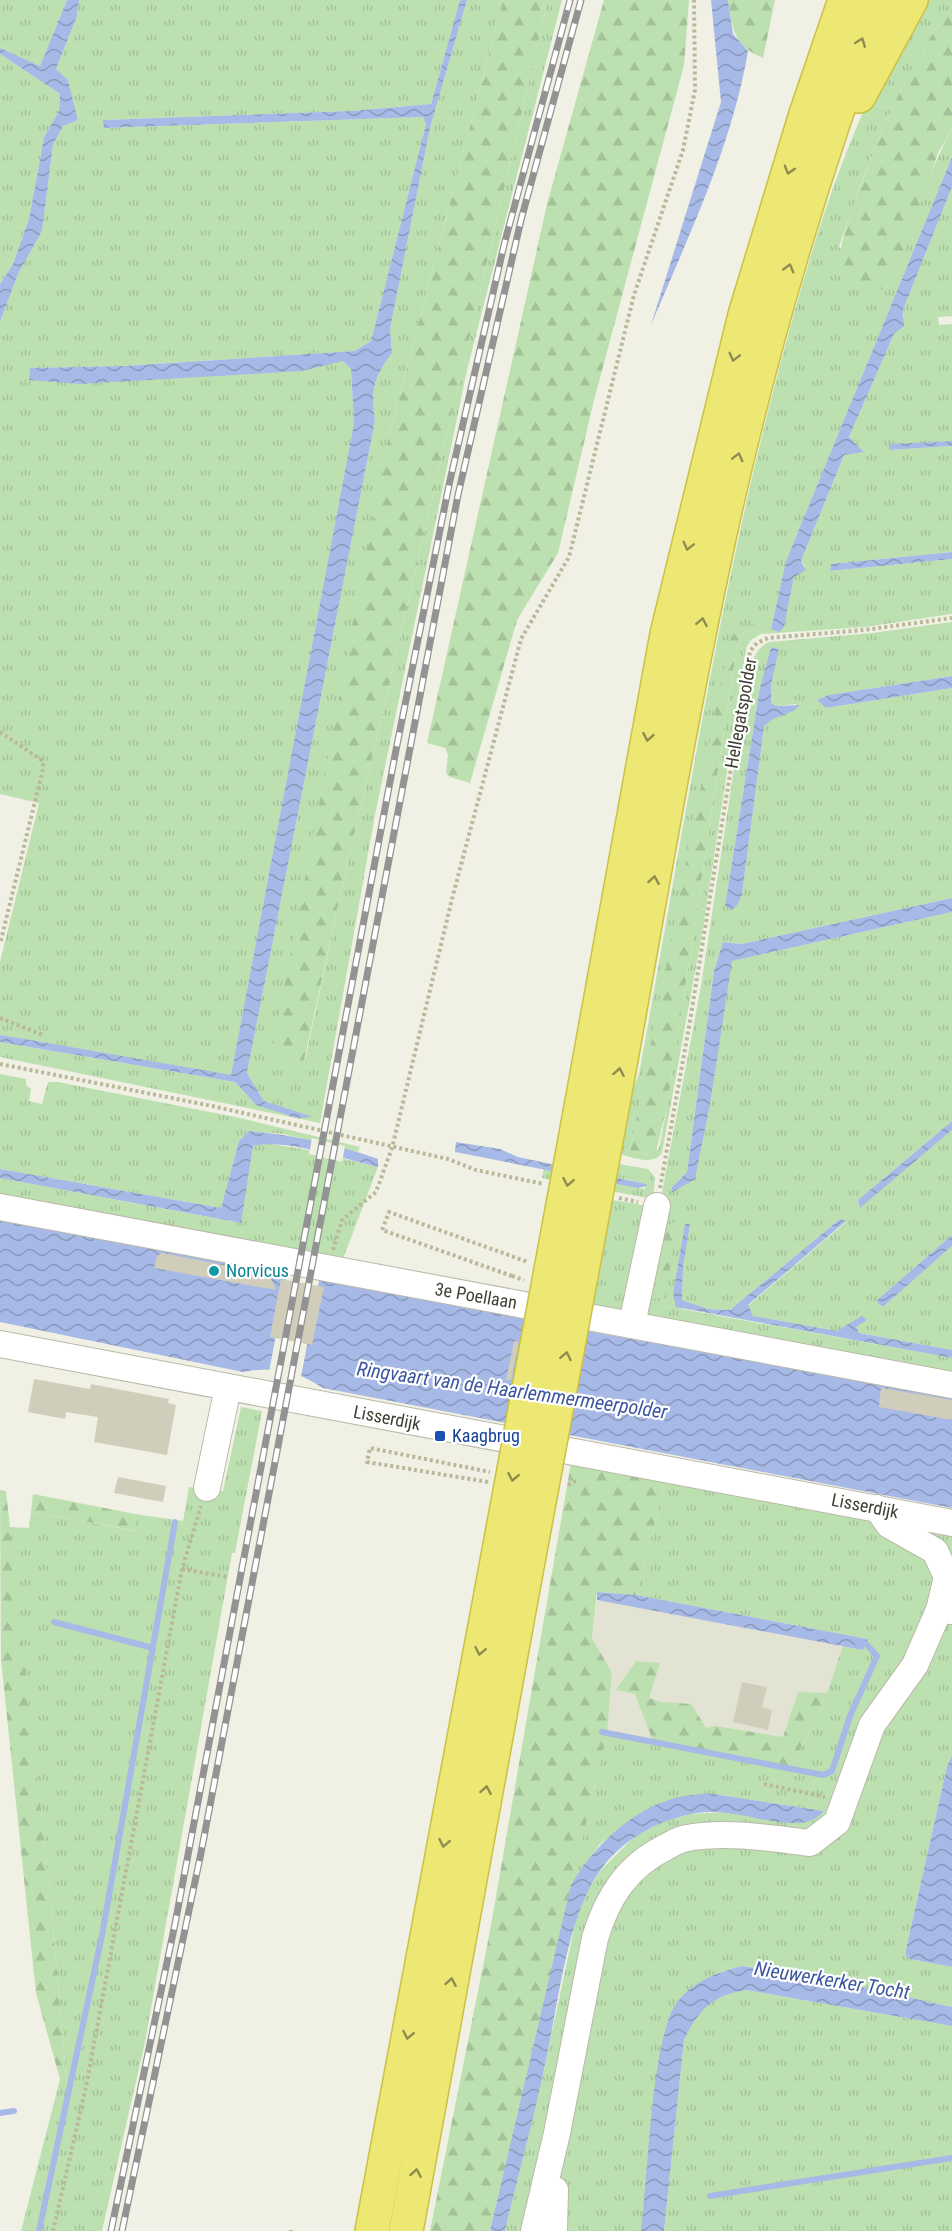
<svg xmlns="http://www.w3.org/2000/svg" width="952" height="2231" font-family="'Roboto Condensed',sans-serif">
<defs>
<pattern id="grass-tufts" width="24" height="20" patternUnits="userSpaceOnUse" patternTransform="scale(1.5)"><rect width="24" height="20" fill="#bde0b1"/><path d="M3 7l-1-3M5 7V3M7 7l1-3M15 17l-1-3M17 17v-4M19 17l1-3" fill="none" stroke="#a4c199"/></pattern>
<pattern id="forest-firs" width="22" height="20" patternUnits="userSpaceOnUse" patternTransform="scale(1.5)"><rect width="22" height="20" fill="#bde0b1"/><path d="M5 1l3.5 6h-7zM16 11l3.5 6h-7z" fill="#a4c199"/></pattern>
<pattern id="water-waves" width="16" height="10" patternUnits="userSpaceOnUse" patternTransform="scale(1.5)"><rect width="16" height="10" fill="#a7b9e6"/><path d="M0 5q4-4 8 0t8 0" fill="none" stroke="#8a98bb"/></pattern>
</defs>
<rect width="100%" height="100%" fill="#f0f0e4"/>
<path fill="#e3e3d3" d="M597,1600L843,1646L827,1693L790,1771L607,1735L612,1674L592,1638Z"/>
<path fill="url(#grass-tufts)" fill-rule="evenodd" d="M0,0H67L40,66L0,48Z
M79,0H460L431,104L351,111L104,120L105,128L423,117L426,124L371,341L355,351L124,366L30,368V380L343,361L351,369L354,423L231,1076L0,1035V962L39,803L0,794V322L18,274L42,231L53,145L63,126L78,120L68,80L56,69L77,16Z
M467,0H503L387,444L289,1063L305,1060L345,874L548,0H562L467,370L375,815L320,1123L0,1057V1042L235,1082L256,1105L310,1117L264,1101L247,1073L375,421C371,390 373,378 392,353L390,329L430,128Z
M919,0H952V6C898,78 868,162 839,247L887,287C911,236 924,179 952,129V157L786,561L771,629L784,627L794,577L805,566L801,561L844,455L864,452L849,437L894,334L904,319L903,310L952,187V316L938,317L939,325L952,324V441L889,445L890,450L952,446V552L831,564L830,571L952,559V614L865,627L761,634L751,640L746,648L703,928L662,1153C653,1167 629,1156 615,1153L619,1124L639,1074C681,846 715,617 773,392C798,297 824,200 864,110C880,73 901,36 919,0ZM738,627L764,629L744,633L736,651L667,1107L659,1149L646,1155L630,1151Z
M0,54L60,94L59,111L44,137L29,219L13,264L0,284Z
M952,622V676L830,695L826,708L952,688V898L742,944L723,942L714,971L687,1172L672,1187L695,1179L710,1105L731,961L952,912V1121L858,1200L860,1207L952,1130V1235L876,1301L883,1307L952,1246V1350L859,1333L856,1327L838,1331L753,1316L748,1306L846,1222L840,1219L730,1310L708,1309L682,1300L683,1268L690,1224L673,1294L682,1309L952,1358V1380L647,1317L644,1288L701,986L747,684C751,668 752,650 769,642L872,633ZM771,647L779,649L771,686V703L776,706L796,704V709L772,717L764,727L742,894L725,906L760,687Z
M0,1074L26,1079V1085L31,1089L29,1101L42,1104L48,1082H58L240,1118L360,1147L358,1152L283,1134L249,1131L239,1141L221,1208L0,1169Z
M264,1143L303,1149L378,1167L341,1264L0,1200V1178L240,1223L253,1146Z
M561,1154L648,1169L655,1177L653,1199L542,1178L544,1168L645,1189L646,1184L558,1164Z
M612,1200L648,1206L629,1311L591,1310Z
M241,1407L262,1411L235,1553H232L145,2042L102,2231H21L60,2079L66,2077L51,1902L9,1527L29,1528L31,1512L136,1531L135,1514L183,1521L189,1487L223,1491Z
M666,1480L952,1534V1756L947,1766L905,1954L910,1959L952,1967V2007L812,1976L742,1966L720,1972L702,1981L678,2001L641,2231H505L544,2070L576,1919L587,1892L600,1871L634,1837L664,1821L689,1814L731,1812L779,1820L824,1811L707,1793L619,1829L600,1844L571,1885L607,1735L790,1771L827,1693L843,1646L863,1650L868,1639L636,1595Z
M747,1990L952,2026V2231H664L684,2040C699,2009 713,1995 747,1990Z"/>
<path fill="url(#forest-firs)" d="M503,0H548L345,874L304,1061L289,1063L273,1047L387,444Z
M604,0H689L684,65L593,404L558,553L517,620L470,783L450,777L446,773L448,755L445,748L427,743L547,204Z
M728,0H775L763,58C733,45 733,30 728,0Z
M952,6V129L938,153L905,249L887,287C863,297 856,291 838,274C840,237 851,212 864,177C887,116 912,59 952,6Z
M757,624L765,629L744,633L736,651L667,1107L655,1156L630,1152L728,646L737,627Z
M680,1218L674,1241L666,1298L650,1299L665,1228Z
M571,1463L666,1480L636,1595L597,1592L592,1638L612,1673L607,1735L490,2231H430L490,1931Z
M0,1490L6,1491L51,1902L66,2077L60,2079L36,1993L1,1660Z
M33,1494L135,1514L137,1531L31,1512Z
M636,1661L660,1663L649,1698L661,1702L691,1704L706,1728L716,1726L783,1737L798,1692L827,1693L790,1771L654,1744L635,1694L616,1690Z"/>
<path fill="url(#water-waves)" d="M67,0H79L77,16L56,69L68,80L78,120L63,126L53,145L42,231L18,274L0,322V284L13,264L29,219L44,137L59,111L60,94L0,54V48L40,66Z
M460,0H467L430,128L390,329L392,353C373,378 371,390 375,421L247,1073L264,1101L313,1117L297,1118L256,1105L235,1082L0,1042V1035L25,1039L231,1075L354,423L351,369L343,361L302,371L80,384L29,380L30,368L124,366L355,351L371,341L426,124L423,117L104,128L103,120L351,111L431,104Z
M711,0H728L733,34L748,51C732,146 688,237 651,325L721,102Z
M952,157V187L903,310L904,326L894,334L849,437L864,452L844,455L801,561L806,570L794,577L784,627L779,632L771,629L786,561Z
M952,441V446L889,450V444Z
M952,552V559L830,571L831,564Z
M771,647L779,649L771,686V703L776,706L800,705C790,717 776,713 764,727L742,894L738,904L732,910L725,906L760,687Z
M952,676V688L826,708L817,700L829,695Z
M952,898V912L732,961L710,1105L695,1179L671,1193L672,1187L687,1172L714,971L723,942L742,944Z
M952,1121V1130L860,1208L858,1200Z
M249,1131C292,1135 336,1144 378,1159V1167C344,1159 286,1138 253,1146L241,1223L0,1178V1169L221,1208L239,1141Z
M456,1142L500,1149L518,1157L646,1184L647,1186L638,1188L455,1152Z
M0,1217L592,1332L952,1396V1508L323,1388C295,1370 276,1366 243,1372L0,1322Z
M840,1219L846,1221L748,1305L753,1316L837,1331L862,1316L867,1320L856,1327L859,1333L952,1350V1358L676,1307L673,1294L685,1224H690L683,1268L682,1300L708,1309L730,1310Z
M952,1235V1246L883,1307L876,1301Z
M597,1592L636,1595L868,1639L863,1650L597,1600Z
M952,1756V1967L910,1959L905,1954L947,1766Z
M707,1793L824,1811C818,1818 810,1822 801,1823C766,1825 733,1808 697,1813C659,1819 621,1840 599,1872C567,1919 559,1999 547,2055C535,2114 519,2172 505,2231H490L571,1885C594,1846 630,1811 675,1798C685,1795 696,1795 707,1793Z
M742,1966L812,1976L952,2007V2026L747,1990C713,1995 699,2009 684,2040L664,2231H641C648,2182 651,2034 678,2001C694,1981 718,1972 742,1966Z"/>
<path fill="#f0f0e4" d="M312,1138L345,1146L342,1162L309,1154Z
M288,1270L320,1276L301,1377L269,1372Z"/>
<g fill="none" stroke-linecap="round" stroke-linejoin="round">
<path stroke="#a7b9e6" stroke-width="6" d="M54,1622L153,1648
M602,1732L823,1775L832,1771L850,1716L877,1656L866,1644L858,1643
M0,2113L14,2111
M710,2196L952,2158
M39,2231L102,1935L175,1522"/>
</g>
<path fill="#d0cebb" d="M162,1253L269,1274L276,1290L154,1268L157,1256Z
M281,1279L324,1287L312,1345L270,1337Z
M514,1341L519,1342L511,1380H506Z
M34,1379L90,1389L91,1384L169,1399L168,1403L176,1405L167,1455L94,1442L98,1417L66,1412L65,1419L28,1412Z
M881,1388L952,1400V1420L879,1407Z
M118,1477L166,1486L163,1502L114,1493Z
M742,1682L767,1687L762,1707L772,1710L768,1730L733,1722Z"/>
<g fill="none" stroke-linecap="round" stroke-linejoin="round">
<defs>
<path id="minor" d="M0,1207L952,1385
M632,1324L657,1206
M0,1344L952,1523
M207,1488L228,1387
M877,1508L889,1525L935,1551L947,1577L939,1610L952,1611
M534,2231L557,2133L595,1938C607,1898 627,1866 666,1847C672,1844 679,1839 687,1838C728,1831 769,1838 810,1843L837,1822L872,1725L915,1665L939,1610
M554,2231L555,2190"/>
<path id="highway" d="M859,96L911,0
M578,1124L667,634L745,315L806,114L845,0
M608,1130C646,925 679,718 724,515C763,341 814,167 877,0
M372,2231L491,1594
M406,2231L521,1599"/>
</defs>
<use href="#minor" stroke="#bab9a8" stroke-width="28"/>
<use href="#highway" stroke="#cac144" stroke-width="36"/>
<path stroke="#bab89b" stroke-width="4" stroke-dasharray="3 3" stroke-linecap="butt" d="M0,732L43,761V769L0,944
M0,1018L43,1035
M0,1064L212,1106L448,1159L476,1170L544,1184
M660,1188L689,1027L750,651L757,643L768,638L864,630L952,618
M619,1198L638,1202
M333,1250L342,1220L376,1192L392,1148L452,899L521,639L569,557L634,295L683,150L695,90L694,0
M512,1276L524,1280
M488,1482L367,1462L370,1448L490,1472
M568,1485L578,1480
M182,1569L227,1577
M764,1784L825,1797
M53,2231L86,2087L182,1569L201,1506
M291,2231V2230"/>
<use href="#minor" stroke="#fff" stroke-width="26"/>
<use href="#highway" stroke="#ece873" stroke-width="33"/>
<defs>
<path id="rail" d="M111,2231L175,1924L396,750L449,485L504,245L570,0
M122,2231L201,1853L458,495L521,220L581,0"/>
</defs>
<use href="#rail" stroke="#939393" stroke-width="7"/>
<use href="#rail" stroke="#fff" stroke-width="4.5" stroke-dasharray="14" stroke-linecap="butt"/>
<defs>
<path id="highway-bridge" d="M491,1594L578,1124
M521,1599L608,1130"/>
</defs>
<use href="#highway-bridge" stroke="#cac144" stroke-width="36" stroke-linecap="butt"/>
<path stroke="#bab89b" stroke-width="4" stroke-dasharray="3 3" stroke-linecap="butt" d="M512,1276L382,1230L389,1212L528,1262"/>
<use href="#highway-bridge" stroke="#ece873" stroke-width="33"/>
</g>
<defs><path id="oneway-chevron" d="M-2-3.5L2.5 0L-2 3.5" fill="none" stroke-width="1.6" stroke-linecap="round" stroke-linejoin="round" transform="scale(1.5)"/></defs>
<g stroke="#8e8c51">
<use href="#oneway-chevron" transform="translate(861 42) rotate(-69)"/>
<use href="#oneway-chevron" transform="translate(789 170) rotate(107)"/>
<use href="#oneway-chevron" transform="translate(789 268) rotate(-74)"/>
<use href="#oneway-chevron" transform="translate(734 357) rotate(104)"/>
<use href="#oneway-chevron" transform="translate(738 457) rotate(-76)"/>
<use href="#oneway-chevron" transform="translate(688 546) rotate(104)"/>
<use href="#oneway-chevron" transform="translate(702 622) rotate(-79)"/>
<use href="#oneway-chevron" transform="translate(648 737) rotate(100)"/>
<use href="#oneway-chevron" transform="translate(654 880) rotate(-80)"/>
<use href="#oneway-chevron" transform="translate(619 1072) rotate(-80)"/>
<use href="#oneway-chevron" transform="translate(568 1182) rotate(101)"/>
<use href="#oneway-chevron" transform="translate(566 1356) rotate(-79)"/>
<use href="#oneway-chevron" transform="translate(513 1477) rotate(101)"/>
<use href="#oneway-chevron" transform="translate(480 1651) rotate(101)"/>
<use href="#oneway-chevron" transform="translate(486 1790) rotate(-80)"/>
<use href="#oneway-chevron" transform="translate(444 1843) rotate(101)"/>
<use href="#oneway-chevron" transform="translate(451 1982) rotate(-80)"/>
<use href="#oneway-chevron" transform="translate(408 2035) rotate(101)"/>
<use href="#oneway-chevron" transform="translate(416 2173) rotate(-80)"/>
</g>
<circle fill="#0f9aa8" stroke="#fff" stroke-width="2" cx="214" cy="1271" r="6"/>
<rect fill="#1a4fb4" stroke="#fff" stroke-width="2" x="434" y="1430" width="12" height="12" rx="3"/>
<g text-anchor="middle" stroke-width="4.5" stroke-linejoin="round" paint-order="stroke">
<g font-size="18" fill="#414035" stroke="#fff">
<text transform="translate(741 713) rotate(-80)" y="6">Hellegatspolder</text>
<text transform="translate(476 1296) rotate(10)" y="6">3e Poellaan</text>
<text transform="translate(387 1418) rotate(11)" y="6">Lisserdijk</text>
<text transform="translate(865 1506) rotate(11)" y="6">Lisserdijk</text>
</g>
<g font-size="18" fill="#0d838f" stroke="#fff" text-anchor="start">
<text x="226" y="1277">Norvicus</text>
</g>
<g font-size="18" fill="#164399" stroke="#fff" text-anchor="start">
<text x="452" y="1442">Kaagbrug</text>
</g>
<g font-size="20" font-style="italic" fill="#3c57a0" stroke="#fff">
<text transform="translate(512 1390) rotate(8)" y="7">Ringvaart van de Haarlemmermeerpolder</text>
<text transform="translate(832 1980) rotate(9)" y="7">Nieuwerkerker Tocht</text>
</g>
</g>
</svg>
